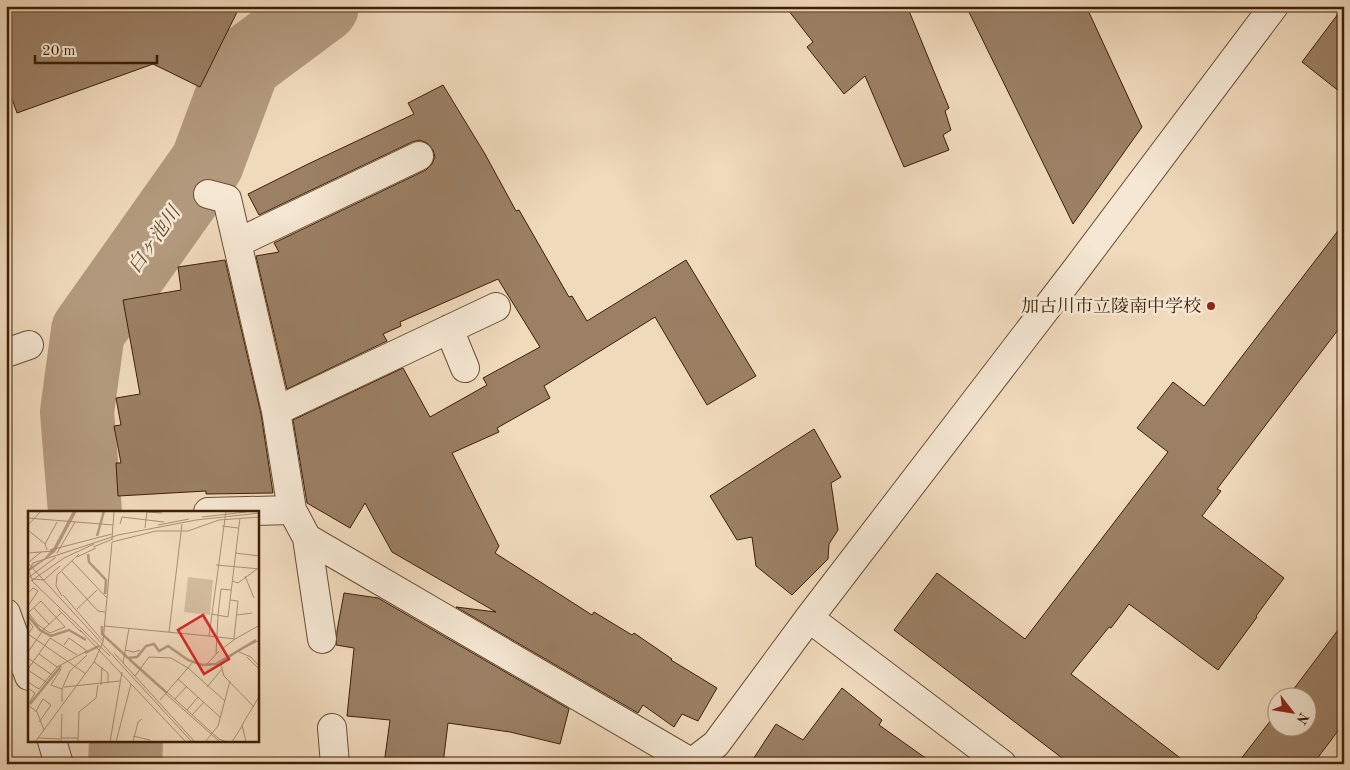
<svg xmlns="http://www.w3.org/2000/svg" width="1350" height="770" font-family="'Old Standard TT','Noto Serif JP',serif">
<rect width="100%" height="100%" fill="#f0dabc"/>
<filter id="stains"><feTurbulence type="fractalNoise" baseFrequency=".004" numOctaves="4"/><feColorMatrix values="0 0 0 0 .2 0 0 0 0 .09 0 0 0 0 .02 0 0 0 .5 -.17"/></filter>
<radialGradient id="worn" r=".72"><stop offset=".6" stop-color="#630" stop-opacity="0"/><stop offset="1" stop-color="#630" stop-opacity=".3"/></radialGradient>
<g fill="none" stroke-linecap="round" stroke-linejoin="round">
<path stroke="#b39a7e" stroke-width="74" d="M85,512L77,412L88,331L207,163L244,64L322,6
M125,764L126,741"/>
</g>
<path fill="#9b8065" stroke="#3e1f06" d="M21,6H240L200,87L153,64L17,113L6,82V11Z
M785,6H907L949,108L945,111L951,130L943,135L949,150L904,167L865,76L844,94L807,47L813,42Z
M966,6H1086L1142,127L1073,224Z
M1344,6V95L1302,62Z
M443,85L485,154L516,211L519,210L569,297L572,296L587,321L686,260L756,376L707,405L655,317L544,386L550,398L497,428L499,432L452,453L499,546L495,553L592,615L594,612L632,635L634,633L672,659L671,660L717,688L698,721L682,714L674,727L643,705L638,713L456,607L496,612L392,552L365,503L350,528L307,503L293,420L403,368L430,417L487,385L483,378L540,347L498,279L400,322L401,326L383,334L387,341L287,389L256,256L279,252L274,243L426,170L432,164L435,157L433,150L427,143L420,140L412,142L259,215L248,194L306,165L414,114L408,103Z
M1344,223V322L1217,489L1221,491L1202,516L1284,578L1256,616L1257,617L1218,670L1129,604L1111,628L1109,627L1071,674L1188,764H1070L894,630L937,573L1025,639L1168,452L1137,428L1173,382L1204,406Z
M225,260L261,414L273,493L206,494V491L118,496L116,463H121L114,426L121,425L116,398L140,394L123,300L181,290L178,267Z
M814,429L841,477L831,483L838,530L829,544L828,559L792,595L756,566L752,537L737,540L710,496Z
M344,593L378,598L569,709L560,744L510,732L448,723L443,764H384L390,720L347,716L354,648L336,645L337,631Z
M1344,622V723L1313,764H1237L1278,711V728H1308V698H1287Z
M842,688L882,720L879,725L934,764H750L776,724L803,740Z"/>
<g fill="none" stroke-linecap="round" stroke-linejoin="round">
<defs>
<path id="minor" d="M208,194L227,199L276,411L292,510L307,538L322,639
M237,243L419,156
M449,329L465,368
M6,353L29,345
M276,411L496,307
M208,512L292,510
M307,538L694,764
M6,613L29,676
M332,728L335,764
M52,741L59,764
M690,764L716,744L809,618
M1002,764L809,618L1075,271L1274,6"/>
</defs>
<use href="#minor" stroke="#6a4e34" stroke-width="30"/>
<use href="#minor" stroke="#f5e7d3" stroke-width="28"/>
</g>
<circle fill="#8f2418" stroke="#f5e7d3" stroke-width="2" cx="1211" cy="306" r="5"/>
<g text-anchor="middle" stroke-width="5" stroke-linejoin="round" paint-order="stroke">
<g font-size="18" fill="#3e1f06" stroke="#f5e7d3" text-anchor="end">
<text x="1201" y="312">加古川市立陵南中学校</text>
</g>
<g font-size="19" font-style="italic" fill="#674a30" stroke="#f5e7d3">
<text transform="translate(153 239) rotate(-55)" y="7">白ヶ池川</text>
</g>
</g>
<g transform="translate(28 511)">
<rect width="231" height="231" fill="#f0dabc"/>
<path d="M160,66L185,69L182,104L156,101Z" fill="#d2ba9d"/>
<path d="M45,0H49L27,41L0,61V58L16,48L26,36Z" fill="#b39a7e"/>
<path fill="none" stroke="#b39a7e" stroke-width="2.5" d="M69,25L76,0M60,43L61,51L78,69L77,83M0,105L12,119L23,125L41,119L58,129M74,115V123L100,147L109,146L118,135L126,133L131,140L140,135L160,149L174,154L188,153L228,129M57,142L71,135M101,148L139,182M2,193L33,155"/>
<path fill="none" stroke="#a98f73" stroke-width="1" d="M119,1L134,2M174,6L218,1M0,7L85,14M92,13L94,6L136,11M0,14L13,0M130,14L161,8M194,15L210,17M117,17L119,0M0,19L17,33L19,39M84,28L86,0M17,33L29,11M65,36L85,28M22,39L84,23M0,42L25,40M29,42L47,11M207,42L232,45M49,46L68,37M44,50L79,87M1,51L13,41M0,52L164,231M188,54L232,58M34,61L70,100L77,101M217,65L226,87M0,67L28,46M4,68L16,69L32,55M3,70L36,47L66,33M204,70L210,72L229,58M0,82L5,77L10,80L0,95M35,84L75,130M34,85L28,75L29,64L51,43M202,89L210,90L206,127M6,97L21,113M30,98L53,121M49,98L69,79M0,101L9,113L22,122L37,116L13,90L1,101M183,103L200,106L212,7M190,104L193,78L203,79M209,104L224,102M0,109L5,116L0,123M76,115L181,125L198,0M52,119L158,231M141,121L154,13M0,123L58,163M181,125L207,128L232,114M36,134L41,127L59,140M194,138L207,128M97,139L106,141L112,139M209,140L232,129M0,141L16,118L33,102M86,142L167,231M11,143L29,156M188,143L190,105M82,145L5,71L1,60L5,52L90,24L168,9L232,2M219,146L232,159M0,147L24,164M66,151L80,162V172M95,152L101,117M179,153L191,140M0,158L22,127L49,144M33,158L23,174L34,178M0,159L18,171M107,165L121,146L143,147L160,157L197,190M150,168L193,207M0,171L11,178L29,156L59,140M73,174L74,156M36,176L92,170M179,176L194,158M0,177L7,182L0,194M139,181L191,228L199,231M138,183L192,231M147,188L159,175M132,189L165,151M34,191V178L42,160L59,144M0,194L9,201L16,219M226,196L196,165L193,154L209,140L223,146L232,156M159,199L170,186M8,200L15,188L23,194L11,211M164,204L176,191M105,225L122,229M10,227L32,228M33,227H50M7,231L66,151L75,131L84,31L128,20H160L191,9L232,6M33,231L34,203M50,231L51,201L68,187L70,174M82,231L94,161M88,231L103,173M105,231L110,211L114,208M177,231L190,215L202,170M204,231L214,215M218,231L214,214L232,184"/>
<path fill="#d62828" fill-opacity="0.15" stroke="#d62828" stroke-width="2.5" d="M175,104L201,148L176,163L150,119Z"/>
<rect width="231" height="231" fill="none" stroke="#3e1f06" stroke-width="2.5"/>
</g>
<rect width="1350" height="770" fill="none" stroke="#f0dabc" stroke-width="25"/>
<rect x="8" y="8" width="1335" height="755" fill="none" stroke="#3e1f06" stroke-width="2.5"/>
<rect x="12" y="12" width="1325" height="745" fill="none" stroke="#3e1f06"/>
<g transform="translate(1292 712) rotate(121)"><circle r="24" fill="#f5e7d3" stroke="#ac9781"/>
<path d="M0-4L9 19L0 12L-9 19Z" fill="#8f2418"/>
<text y="-8" font-size="14" font-weight="bold" text-anchor="middle" fill="#3e1f06">N</text>
</g>
<path d="M35 55v8h122v-8" fill="none" stroke="#3e1f06" stroke-width="2.5"/>
<text x="42" y="55" font-size="15" fill="#3e1f06" stroke="#f5e7d3" stroke-width="4" paint-order="stroke">20 m</text>
<rect width="100%" height="100%" filter="url(#stains)"/>
<rect width="100%" height="100%" fill="url(#worn)"/>
</svg>
